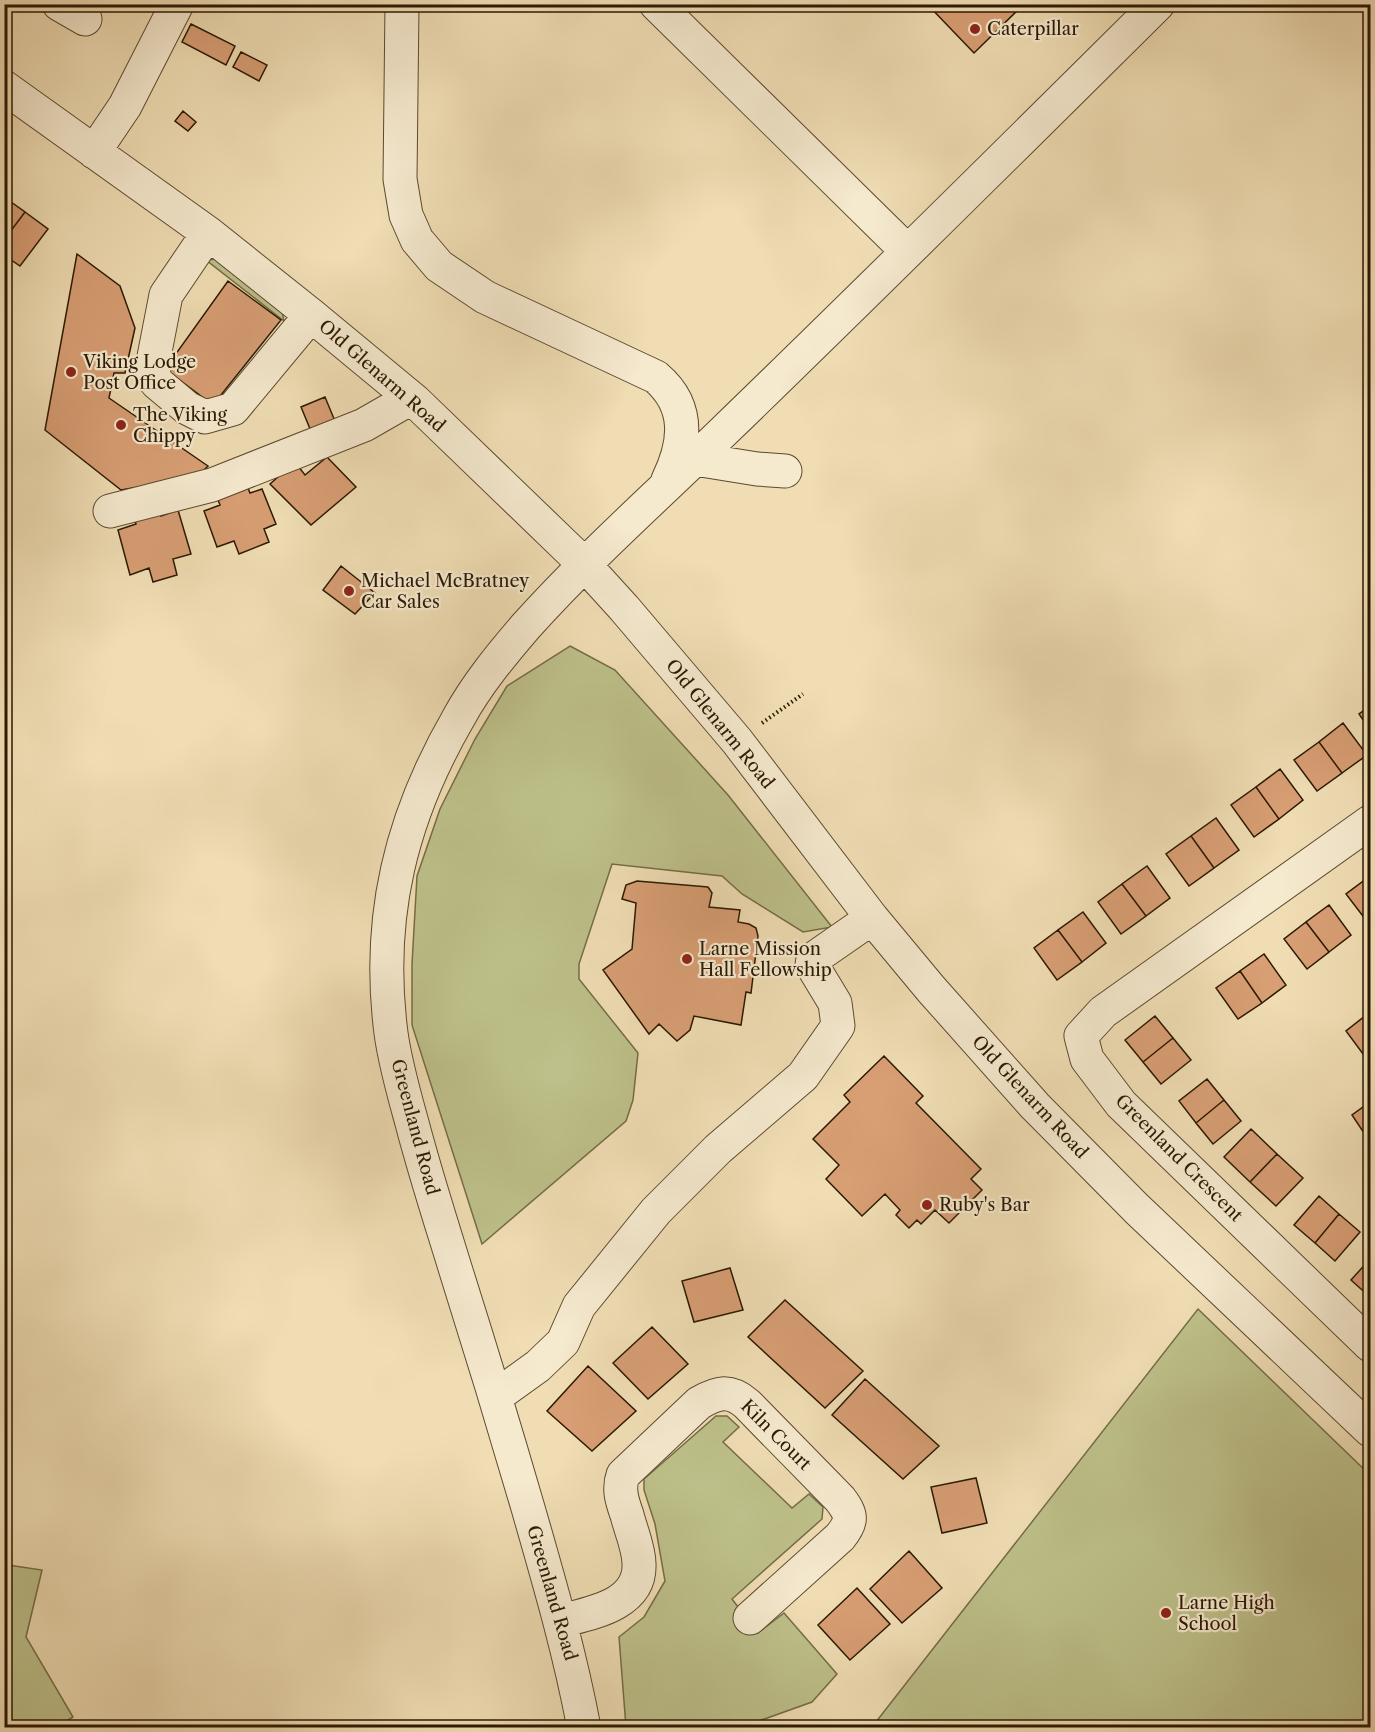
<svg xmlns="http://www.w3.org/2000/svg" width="1375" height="1732" font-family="'Libre Caslon Text',serif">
<rect width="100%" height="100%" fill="#f0ddb4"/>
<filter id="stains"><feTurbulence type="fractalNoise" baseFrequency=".00333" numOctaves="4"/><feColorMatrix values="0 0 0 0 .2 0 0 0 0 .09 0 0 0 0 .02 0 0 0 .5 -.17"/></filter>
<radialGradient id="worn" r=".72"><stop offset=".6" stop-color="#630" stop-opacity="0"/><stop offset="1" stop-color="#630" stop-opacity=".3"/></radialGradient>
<path fill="#bdc08a" stroke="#746c46" stroke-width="1.5" d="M217,259L282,311L284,321L206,260Z
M570,646L615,670L728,795L832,927L803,932L742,894L722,876L612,864L579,964V979L638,1053L633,1100L626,1121L482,1244L412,1025V964L417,876L440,809L475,739L507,686Z
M1198,1309L1370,1475V1727H872Z
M716,1416H727L739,1427L723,1442L792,1508L809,1494L823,1507L822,1519L732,1599L758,1633L784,1613L837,1674L812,1702L756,1722L751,1727H626L619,1637L644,1617L665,1581L655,1524L644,1490V1479Z
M8,1565L42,1570L26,1637L73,1717L56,1727H5L4,1567Z"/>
<path fill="#d89e74" stroke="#2b1903" stroke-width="1.5" d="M927,4H1024L974,53Z
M191,24L235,46L226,65L182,42Z
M241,52L267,65L259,81L233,67Z
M183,111L196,122L188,131L175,121Z
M4,197L25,212L4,240Z
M25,212L48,229L20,266L4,255V240Z
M77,254L120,286L135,328L125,373H114L109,398L208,466L197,477L121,490L45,430Z
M228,281L281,320L213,405L165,369Z
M325,397L337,426L313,436L301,407Z
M327,457L356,487L311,525L270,484L295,462L305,475Z
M248,488L250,493L262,489L276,524L264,529L269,542L239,554L234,541L217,547L204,511L220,505L218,500Z
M159,509L161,516L178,510L191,554L173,559L177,575L153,582L149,568L130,575L118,530L136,524L134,517Z
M341,566L375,593L355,614L323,590Z
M1370,706V730L1359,714Z
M1343,723L1367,755L1342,773L1319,742Z
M1319,742L1342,773L1317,791L1294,760Z
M1280,769L1303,800L1279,819L1256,787Z
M1256,787L1279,819L1254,837L1231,805Z
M1216,818L1239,850L1214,868L1191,836Z
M1191,836L1214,868L1189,886L1166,854Z
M1147,866L1170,898L1146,916L1122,884Z
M1370,876V922L1369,924L1346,894Z
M637,881L708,887L712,893L709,907L740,910L738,922L749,924L756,928L758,936L751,993L746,992L741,1025L694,1016L690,1030L677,1041L659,1024L649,1034L603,970L632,949L636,903L622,899L626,885Z
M1122,884L1146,916L1121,934L1098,902Z
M1329,905L1351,935L1329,952L1306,922Z
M1083,912L1106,943L1082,962L1058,930Z
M1306,922L1329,952L1307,969L1284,939Z
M1058,930L1082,962L1057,980L1034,948Z
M1264,954L1286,985L1262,1003L1240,971Z
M1240,971L1262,1003L1238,1019L1216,988Z
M1370,1012V1055L1366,1058L1346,1031Z
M1155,1016L1173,1038L1143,1062L1125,1040Z
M1173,1038L1191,1060L1161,1084L1143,1062Z
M884,1056L923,1096L916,1103L981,1169L971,1179L982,1190L949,1223L935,1210L921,1224L917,1220L909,1228L896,1215L900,1210L885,1194L862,1216L826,1179L839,1165L813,1139L850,1102L844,1095Z
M1207,1079L1224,1100L1196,1123L1179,1101Z
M1224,1100L1241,1121L1213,1144L1196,1123Z
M1370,1102V1137L1368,1139L1352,1115Z
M1251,1129L1277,1154L1250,1182L1224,1157Z
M1277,1154L1303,1178L1276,1206L1250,1182Z
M1319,1196L1339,1214L1315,1243L1294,1225Z
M1339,1214L1360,1232L1335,1261L1315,1243Z
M1370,1259V1297L1351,1280Z
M730,1268L743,1310L694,1322L682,1281Z
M785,1300L863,1371L825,1408L748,1337Z
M652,1327L688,1364L648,1399L613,1363Z
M588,1366L636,1411L592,1451L547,1411Z
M865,1379L939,1446L903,1479L832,1415Z
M976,1478L987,1523L942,1533L931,1487Z
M909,1551L942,1588L902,1623L870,1589Z
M857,1588L890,1624L850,1660L818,1625Z"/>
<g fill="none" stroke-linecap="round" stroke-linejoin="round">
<defs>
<path id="minor" d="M59,4L85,19
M402,4L400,179L406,215L417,240L439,266L485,297L656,377C690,406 686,443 668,480
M656,4L907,251
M4,87L208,233L311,315L415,401L584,564L624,608L737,741L872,918L931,989L1035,1106L1137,1209L1370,1430
M94,152L125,106L177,4
M208,233L166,295L152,367L156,382L187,408L205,417L233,409L311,315
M695,459L757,469L785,471
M110,511L212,485L364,425L411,398
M1370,822L1103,1012L1081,1036L1087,1059L1121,1104L1370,1345
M495,1397L538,1366L563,1342L579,1306L656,1211L718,1149L803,1076L838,1026L835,1003L812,965L813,959L872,918
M561,1621C591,1613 641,1605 639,1564C639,1548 631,1531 627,1515C622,1501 618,1489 623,1475L699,1403C718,1392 730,1389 747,1404L840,1499C852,1515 853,1521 840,1537L750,1618
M584,1728C570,1653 549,1581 528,1508C505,1429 481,1350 456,1271C441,1222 425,1173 412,1123C404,1094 395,1063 391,1033C376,917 401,817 459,717C477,684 502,654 526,626C588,557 658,495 724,431C870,290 1014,147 1158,4"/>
</defs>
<use href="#minor" stroke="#5c4a2f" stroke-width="35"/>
<path stroke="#2b1903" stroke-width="4" stroke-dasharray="1.5 3" stroke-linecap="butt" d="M762,723L803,694"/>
<use href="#minor" stroke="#f5e9ce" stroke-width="33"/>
</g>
<g fill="#8f2418" stroke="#f5e9ce" stroke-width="2">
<circle cx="975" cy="29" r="6"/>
<circle cx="71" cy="372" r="6"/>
<circle cx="121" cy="425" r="6"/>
<circle cx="349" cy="591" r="6"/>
<circle cx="687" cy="959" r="6"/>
<circle cx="927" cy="1205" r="6"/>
<circle cx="1166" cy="1613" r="6"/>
</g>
<g text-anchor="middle" stroke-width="4.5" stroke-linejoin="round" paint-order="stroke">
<g font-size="18" fill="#2b1903" stroke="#f5e9ce" text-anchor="start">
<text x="987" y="35">Caterpillar</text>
<text x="83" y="368">Viking Lodge<tspan x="83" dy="21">Post Office</tspan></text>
<text x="133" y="421">The Viking<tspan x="133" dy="21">Chippy</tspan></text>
<text x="361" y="587">Michael McBratney<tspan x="361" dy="21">Car Sales</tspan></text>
<text x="699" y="955">Larne Mission<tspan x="699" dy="21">Hall Fellowship</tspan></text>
<text x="939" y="1211">Ruby's Bar</text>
<text x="1178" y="1609">Larne High<tspan x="1178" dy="21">School</tspan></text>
</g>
<g font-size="18" fill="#2b1903" stroke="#f5e9ce">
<text transform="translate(382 376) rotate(41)" y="6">Old Glenarm Road</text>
<text transform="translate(720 724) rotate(51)" y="6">Old Glenarm Road</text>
<text transform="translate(1030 1097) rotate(47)" y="6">Old Glenarm Road</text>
<text transform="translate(415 1127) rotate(75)" y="6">Greenland Road</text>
<text transform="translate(1179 1158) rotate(45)" y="6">Greenland Crescent</text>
<text transform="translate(776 1435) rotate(45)" y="6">Kiln Court</text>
<text transform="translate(552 1593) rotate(74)" y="6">Greenland Road</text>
</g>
</g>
<rect width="1375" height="1732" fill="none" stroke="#f0ddb4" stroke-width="24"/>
<rect x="6" y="6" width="1363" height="1720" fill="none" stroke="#2b1903" stroke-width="3"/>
<rect x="12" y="12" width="1351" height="1708" fill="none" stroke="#2b1903" stroke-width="1.5"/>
<rect width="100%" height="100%" filter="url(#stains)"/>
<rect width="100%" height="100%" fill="url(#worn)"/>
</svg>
